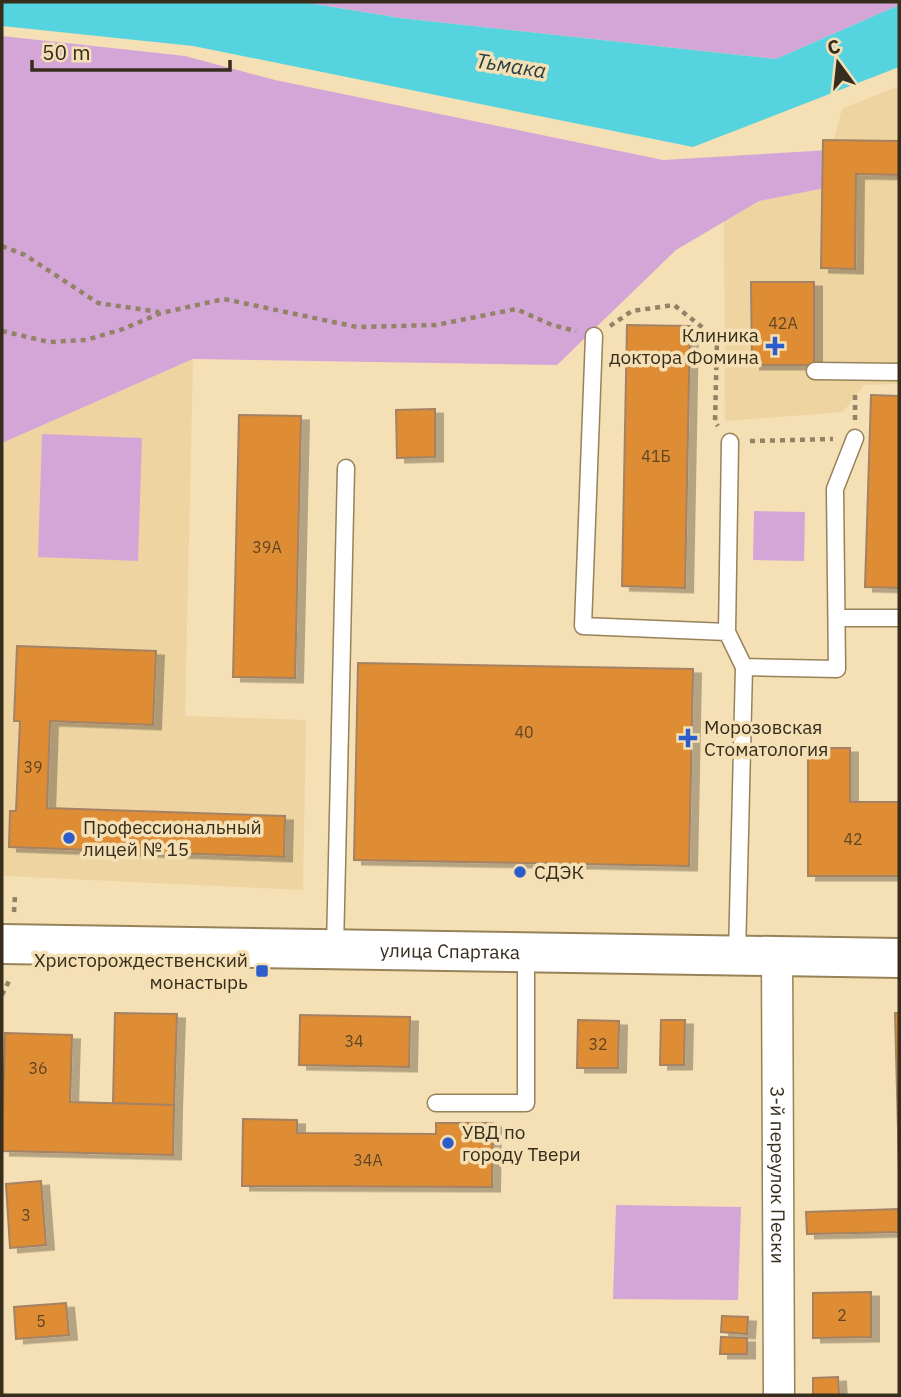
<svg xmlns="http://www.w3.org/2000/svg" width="901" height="1397" font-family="'IBM Plex Sans',sans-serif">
<defs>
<filter id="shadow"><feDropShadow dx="8" dy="4.5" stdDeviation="0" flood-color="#0004"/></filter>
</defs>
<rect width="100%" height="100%" fill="#f5dfb4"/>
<path fill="#edd4a1" d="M899,86V384L864,385L843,412L725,421L724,221L759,201L830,187L831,150L842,109Z
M193,359L185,716L306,720L303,890L5,876L2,873V443Z"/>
<path fill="#d4a6d8" d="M302,2H899V5L776,59L400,18Z
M2,36L185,56L275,80L663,160L831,150L830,187L759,201L676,250L557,365L193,359L2,443Z
M42,434L142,438L138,561L38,557Z
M754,511L805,512L804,561L753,560Z
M616,1205L741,1207L738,1300L613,1299Z"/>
<path fill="#55d4e0" d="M2,2H302L400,18L776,59L899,5V67L693,147L193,46L2,26Z"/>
<path fill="#de8d35" stroke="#a58263" stroke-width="2" filter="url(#shadow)" d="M823,140L899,141V175L856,174L855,269L821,268Z
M751,282H814V365H752Z
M627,325L690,326L685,588L622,586Z
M871,395L899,396V588L865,587Z
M435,409V457L397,458L396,410Z
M239,415L301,416L295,678L233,677Z
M17,646L156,651L153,725L50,721L47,808L285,816L284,857L9,847L10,811H16L20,721H14Z
M358,663L693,669L689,866L354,860Z
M808,748H850V802H899V876H808Z
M115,1013L177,1014L174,1105L113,1103Z
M895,1013H899V1170Z
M300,1015L410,1017L409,1067L299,1065Z
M578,1020L619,1021L618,1068H577Z
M661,1020H685L684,1065H660Z
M5,1033L72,1035L70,1102L174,1105L173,1155L2,1151Z
M243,1119L297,1120V1133L436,1134V1123H493L492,1187L242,1186Z
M41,1181L46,1245L10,1248L6,1184Z
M899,1209V1232L807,1234L806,1212Z
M871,1292V1337L813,1338V1293Z
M66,1303L69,1335L16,1339L14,1307Z
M722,1316L748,1317L747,1334L721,1332Z
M721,1337L747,1338V1354H720Z
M838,1377L839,1395H813V1378Z"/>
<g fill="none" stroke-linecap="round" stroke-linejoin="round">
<defs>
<path id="service" d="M594,336L583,626L727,632
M815,371L899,372
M730,442L727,632L744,667L837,669L835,489L855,438
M837,618H899
M335,948L346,468
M737,955L744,667
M436,1103H526V951"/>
<g id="minor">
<path id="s1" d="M777,956L779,1395"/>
</g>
<g id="secondary">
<path id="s2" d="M2,944L899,958"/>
</g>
</defs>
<use href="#service" stroke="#97825a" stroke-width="19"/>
<use href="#minor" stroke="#97825a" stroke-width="33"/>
<use href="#secondary" stroke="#97825a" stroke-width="42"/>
<path stroke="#928366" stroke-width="4.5" stroke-dasharray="5 5" stroke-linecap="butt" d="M2,246L25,255L98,303L159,312
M610,326L632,311L674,305L717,339L715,422L718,426
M2,331L49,342L86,340L123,329L161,313L224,299L357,327L436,325L516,309L552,325L576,331
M855,420V390
M750,441L833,439
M14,912L15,896
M2,995L11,977"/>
<use href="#service" stroke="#fff" stroke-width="16"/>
<use href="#minor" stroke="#fff" stroke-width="30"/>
<use href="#secondary" stroke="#fff" stroke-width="38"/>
</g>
<g fill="#2d5ccb" stroke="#f5dfb4" stroke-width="2.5">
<path d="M771.5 335.5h7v7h7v7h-7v7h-7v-7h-7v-7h7z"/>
<path d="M684.5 727.5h7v7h7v7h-7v7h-7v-7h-7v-7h7z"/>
<circle cx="69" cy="838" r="7"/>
<circle cx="520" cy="872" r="7"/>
<rect x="255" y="964" width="14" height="14" rx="3.5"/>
<circle cx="448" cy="1143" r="7"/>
</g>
<g text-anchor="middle" stroke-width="7" stroke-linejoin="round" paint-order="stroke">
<g font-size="16" fill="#604523">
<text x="783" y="329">42А</text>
<text x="656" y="462">41Б</text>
<text x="267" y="553">39А</text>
<text x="524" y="738">40</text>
<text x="33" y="773">39</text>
<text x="853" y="845">42</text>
<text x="354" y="1047">34</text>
<text x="598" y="1050">32</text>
<text x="38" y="1074">36</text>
<text x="368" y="1166">34А</text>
<text x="26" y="1221">3</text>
<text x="842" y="1321">2</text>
<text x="41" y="1327">5</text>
</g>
<g font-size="19" fill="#362d1d" stroke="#f5dfb4" text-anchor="start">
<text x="759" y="342" text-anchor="end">Клиника<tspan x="759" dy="22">доктора Фомина</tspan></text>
<text x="704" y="734">Морозовская<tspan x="704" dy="22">Стоматология</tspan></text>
<text x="83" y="834">Профессиональный<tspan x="83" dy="22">лицей № 15</tspan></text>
<text x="534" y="879">СДЭК</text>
<text x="248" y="967" text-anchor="end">Христорождественский<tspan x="248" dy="22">монастырь</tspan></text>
<text x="462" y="1139">УВД по<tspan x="462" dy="22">городу Твери</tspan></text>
</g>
<g font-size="19" fill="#362d1d" stroke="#f5dfb4">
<text dy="7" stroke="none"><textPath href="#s2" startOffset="448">улица Спартака</textPath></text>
<text dy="7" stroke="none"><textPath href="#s1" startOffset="219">3-й переулок Пески</textPath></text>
</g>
<g font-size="21" font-style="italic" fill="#244042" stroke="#f5dfb4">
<text transform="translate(511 66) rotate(9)" y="7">Тьмака</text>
</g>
</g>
<rect width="901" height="1397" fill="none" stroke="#362d1d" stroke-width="7"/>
<g transform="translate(838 63) rotate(345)" stroke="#f5dfb4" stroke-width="5" paint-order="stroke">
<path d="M0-5L12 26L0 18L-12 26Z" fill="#362d1d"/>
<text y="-10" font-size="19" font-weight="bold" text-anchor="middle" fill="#362d1d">С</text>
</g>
<path d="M32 60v10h198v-10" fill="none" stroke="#362d1d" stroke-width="3.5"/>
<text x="42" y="60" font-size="21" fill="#362d1d" stroke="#f5dfb4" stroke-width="5" paint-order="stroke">50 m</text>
</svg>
